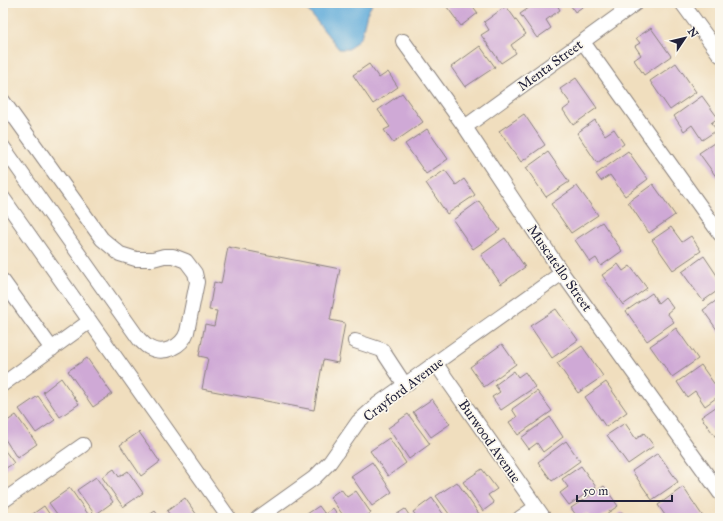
<svg xmlns="http://www.w3.org/2000/svg" width="723" height="521" font-family="'IM FELL Great Primer',serif">
<rect width="100%" height="100%" fill="#fbf7ec"/>
<filter id="ink" filterUnits="userSpaceOnUse"><feTurbulence type="fractalNoise" baseFrequency=".025" numOctaves="2"/><feDisplacementMap in="SourceGraphic" scale="8" xChannelSelector="R" yChannelSelector="G"/><feConvolveMatrix kernelMatrix="1 2 1 2 8 2 1 2 1" color-interpolation-filters="sRGB"/></filter>
<filter id="wash" filterUnits="userSpaceOnUse"><feTurbulence type="fractalNoise" baseFrequency=".012" numOctaves="4" result="noise"/><feDisplacementMap in="SourceGraphic" scale="16" xChannelSelector="R" yChannelSelector="G"/><feGaussianBlur stdDeviation="0.9" result="paint"/><feColorMatrix in="noise" values="0 0 0 0 0 0 0 0 0 0 0 0 0 0 0 0 0 1.4 0 .05"/><feComposite in="paint" operator="in"/></filter>
<g filter="url(#wash)">
<rect width="100%" height="100%" fill="#f0debe"/>
<path fill="#61acda" stroke="#42678a" d="M302,3H373L367,13L361,37L349,49H339Z"/>
<g id="blocks">
<path fill="#cfa9d6" d="M444,3H470L478,13L461,26Z
M536,3H556L560,10L546,20L551,28L537,38L520,14Z
M569,3H588L575,12Z
M506,6L526,34L511,45L516,53L501,63L481,35L489,30L484,22Z
M651,28L671,56L644,75L634,60L641,55L635,46L640,43L636,38Z
M480,46L495,67L465,87L451,67Z
M676,63L696,92L670,110L650,81Z
M369,64L379,78L388,72L398,87L373,104L353,75Z
M576,78L597,108L573,125L563,110L571,104L560,89Z
M402,93L423,122L393,143L384,130L390,127L378,110Z
M702,96L718,118L711,123L717,130L702,140L692,125L684,131L674,116Z
M524,114L545,145L521,162L499,131Z
M595,120L605,135L614,129L624,144L597,163L577,133Z
M427,129L448,159L426,174L405,144Z
M720,139V182L699,153Z
M628,151L648,179L625,196L610,175L601,181L596,174Z
M548,152L569,182L546,197L526,168Z
M445,170L456,185L464,179L475,195L447,214L426,183Z
M653,184L675,215L649,233L628,202Z
M577,186L598,215L571,233L551,204Z
M479,201L500,230L473,249L453,220Z
M602,222L622,251L601,266L596,258L590,262L575,240Z
M671,227L682,242L691,236L701,251L673,270L652,240Z
M505,238L525,267L501,284L481,255Z
M228,247L340,269L330,320L345,323L338,363L323,360L314,410L202,389L208,358L199,356L205,324L214,326L217,311L209,310L214,282L221,284Z
M704,256L720,280V289L703,301L682,272Z
M618,264L623,271L630,266L647,288L623,305L602,275Z
M652,293L658,303L665,297L673,308L667,313L674,322L647,341L626,311Z
M720,298V334L703,310Z
M556,309L578,340L552,358L530,326Z
M676,328L698,359L672,377L650,346Z
M502,344L516,364L484,387L470,367Z
M582,346L603,376L578,393L557,363Z
M87,358L112,394L93,407L68,371Z
M701,365L720,392V395L705,406L695,391L687,397L677,382Z
M514,371L518,377L525,372L535,387L501,410L492,397L500,392L495,385Z
M61,378L79,404L60,417L43,392Z
M606,382L627,412L606,427L585,397Z
M537,391L552,411L518,435L509,422L517,417L512,409Z
M38,396L55,420L36,433L19,409Z
M432,399L450,424L431,437L413,412Z
M720,404V443L701,417Z
M408,414L430,444L409,459L388,428Z
M16,415L37,444L17,458L3,436V424Z
M550,417L563,437L543,452L537,443L529,449L521,438Z
M625,423L636,439L644,433L654,446L628,464L607,435Z
M139,432L160,462L141,476L120,445Z
M389,438L406,463L388,476L370,451Z
M566,441L580,461L552,481L538,462Z
M3,448L14,463L3,470Z
M658,453L678,482L652,500L632,471Z
M372,462L392,492L372,506L351,476Z
M581,466L596,487L569,505L560,493L568,487L562,479Z
M114,469L119,477L128,471L143,493L123,507L102,477Z
M482,469L497,489L488,495L494,503L483,511L463,482Z
M96,477L113,502L95,515L77,490Z
M457,482L479,514L473,518H452L436,496Z
M604,486L618,506L600,518H590L587,513L578,518L571,508Z
M683,487L704,518H667L658,505Z
M70,488L90,517L89,518H60L49,503Z
M341,489L347,497L356,491L371,513L363,518H345L330,497Z
M185,498L199,518H172L167,511Z
M432,498L446,518H418L413,512Z
M44,506L52,518H27Z
M319,506L325,514L333,508L340,518H310L307,514Z
M405,509L411,518H391Z
M155,511L160,518H145Z
M622,512L627,518H613Z"/>
</g>
</g>
<g filter="url(#ink)">
<use href="#blocks" fill-opacity="0" stroke="#89807c" stroke-width="1"/>
<g fill="none" stroke-linecap="round" stroke-linejoin="round">
<defs>
<path id="minor" d="M682,3L720,55
M403,41L465,127L562,273L720,493
M583,42L720,234
M3,101L102,239L120,254L136,259H153L164,256H173L186,261L195,273L197,282L187,332C182,347 163,356 148,347C145,345 142,342 139,339L3,147
M465,127L636,3
M3,198L229,518
M3,281L52,349
M355,341L382,350L405,385
M436,364L544,518
M3,384L90,321
M3,501L83,445
M258,518L314,478L330,462L358,422L378,404L562,273
M520,518L536,507"/>
</defs>
<use href="#minor" stroke="#89807c" stroke-width="16"/>
<use href="#minor" stroke="#fff" stroke-width="14"/>
</g>
</g>
<g text-anchor="middle" stroke-width="3.5" stroke-linejoin="round" paint-order="stroke">
<g font-size="14" fill="#22223b" stroke="#fbf7ec">
<text transform="translate(550 65) rotate(-36)" y="5">Menta Street</text>
<text transform="translate(560 268) rotate(55)" y="5">Muscatello Street</text>
<text transform="translate(403 389) rotate(-37)" y="5">Crayford Avenue</text>
<text transform="translate(490 441) rotate(55)" y="5">Burwood Avenue</text>
</g>
</g>
<rect width="723" height="521" fill="none" stroke="#fbf7ec" stroke-width="16"/>
<g transform="translate(685 38) rotate(55)" stroke="#fbf7ec" stroke-width="3" paint-order="stroke">
<path d="M0-3L7 15L0 10L-7 15Z" fill="#22223b"/>
<text y="-6" font-size="11" font-weight="bold" text-anchor="middle" fill="#22223b">N</text>
</g>
<path d="M577 495v6h95v-6" fill="none" stroke="#22223b" stroke-width="2"/>
<text x="583" y="495" font-size="12" fill="#22223b" stroke="#fbf7ec" stroke-width="3" paint-order="stroke">50 m</text>
</svg>
